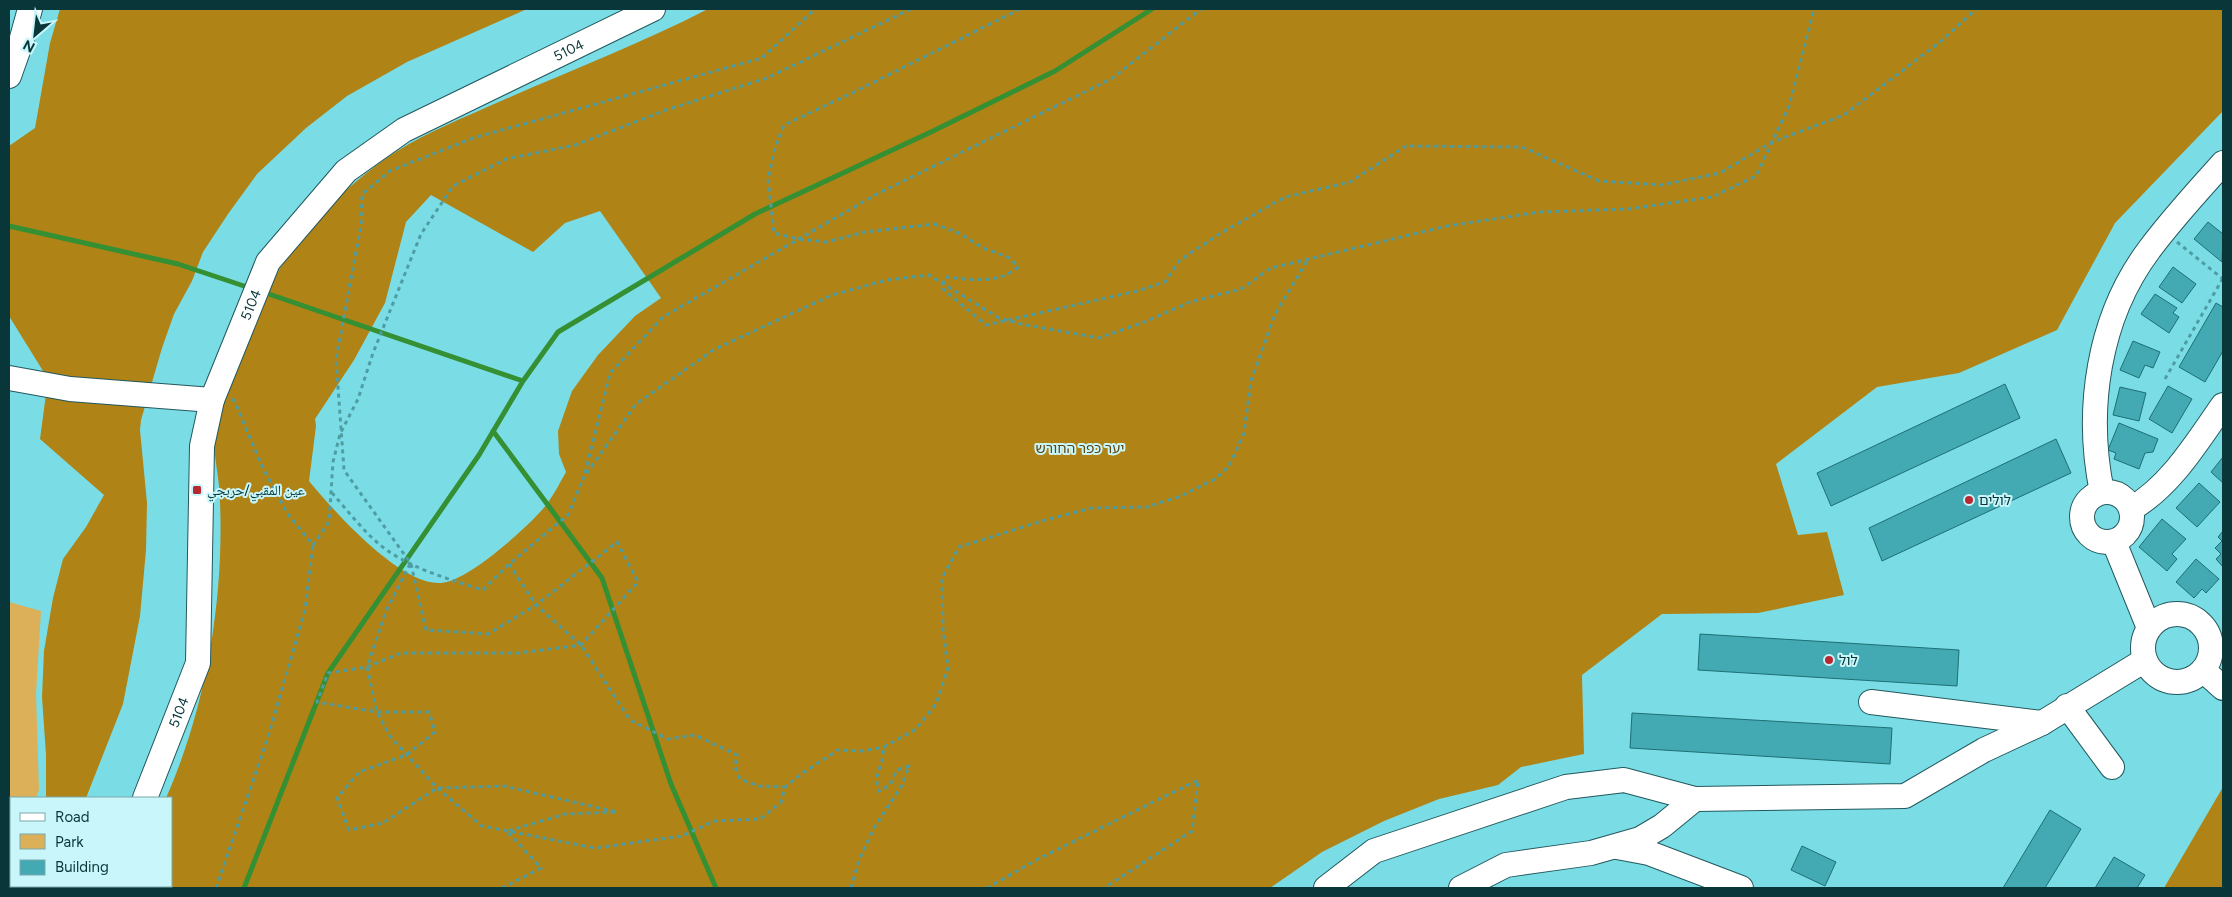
<svg xmlns="http://www.w3.org/2000/svg" width="2232" height="897" font-family="Figtree,'Noto Naskh Arabic','Noto Sans Hebrew',sans-serif">
<rect width="100%" height="100%" fill="#7adde6"/>
<path fill="#dbb058" d="M9,602L41,611L36,694L39,790L36,798H11L10,888Z"/>
<path fill="#af8316" fill-rule="evenodd" d="M60,9H527L407,62L347,96L306,128L257,174L228,214L203,252L192,281L174,314L162,348L141,420L140,430L147,503L146,550L140,616L123,704L86,798H46V755L42,697L44,651L53,598L63,559L86,527L104,495L40,439L48,379L9,316V146L35,128L50,43Z
M708,9H2223V111L2115,223L2057,330L1959,373L1877,387L1776,464L1798,535L1827,532L1844,595L1758,613L1662,614L1582,675L1584,754L1521,767L1498,785L1439,799L1384,821L1322,852L1270,888H138V886H171V798H166C206,708 224,600 220,502C220,479 213,456 214,433C215,407 238,363 248,338C265,297 282,255 313,222C334,200 360,177 385,159C415,138 451,123 485,108C559,75 636,46 708,9ZM431,195L533,252L565,223L600,211L661,298L635,316L598,355L572,391L558,431L559,454L566,472C559,484 552,499 542,510C524,530 468,581 441,583C400,586 333,510 309,481L316,426L315,419L354,360L385,303L406,222Z
M2223,787V888H2164Z"/>
<g fill="none" stroke-linecap="round" stroke-linejoin="round">
<path stroke="#359033" stroke-width="5" d="M9,226L178,264L250,288
M263,292L523,381
M493,431L602,578L671,784L716,888
M244,888L328,673L479,455L523,381L558,332L755,214L933,131L1055,71L1152,9"/>
</g>
<path fill="#43a9b2" stroke="#1e6f75" d="M2208,222L2223,234L2222,262L2194,239Z
M2173,267L2196,284L2182,303L2159,287Z
M2155,294L2177,308L2173,313L2179,317L2169,333L2141,314Z
M2216,303L2223,307V351L2205,382L2179,367Z
M2133,341L2160,352L2153,368L2145,365L2139,378L2120,370Z
M2005,384L2020,418L1831,506L1817,473Z
M2168,386L2192,399L2172,433L2149,419Z
M2120,387L2146,393L2139,421L2113,415Z
M2119,423L2158,439L2153,452L2145,453L2139,469L2114,459L2116,453L2108,450Z
M2056,439L2071,473L1882,561L1869,528Z
M2223,457V483L2211,472Z
M2199,483L2220,502L2197,527L2176,508Z
M2162,519L2186,539L2172,554L2177,559L2167,571L2139,547Z
M2223,531V567L2216,559L2221,554L2215,548L2222,541L2218,537Z
M2196,559L2219,579L2206,593L2202,589L2194,598L2176,582Z
M1700,634L1959,650L1957,686L1698,670Z
M1632,713L1892,728L1890,764L1630,748Z
M2050,810L2081,829L2045,888H2003Z
M1802,846L1836,862L1825,886L1791,870Z
M2114,857L2145,875L2137,888H2095Z"/>
<g fill="none" stroke-linecap="round" stroke-linejoin="round">
<defs>
<g id="minor">
<path d="M9,76L20,45L30,9"/>
<path d="M9,378L70,389L212,400"/>
<circle cx="2107" cy="517" r="25"/>
<path d="M2102,492C2085,410 2098,318 2149,250C2172,219 2198,191 2223,163"/>
<path d="M2131,509C2171,486 2197,442 2223,405"/>
<path d="M2114,542L2149,628"/>
<circle cx="2177" cy="648" r="34"/>
<path d="M2203,670L2223,688"/>
<path d="M1871,702L2042,723L2145,660"/>
<path d="M2067,706L2112,767"/>
<path id="s1" d="M145,798L198,663L202,446L212,400L268,262L346,171L404,130L653,9"/>
<path d="M1617,847L1649,853L1741,888"/>
<path d="M112,888L113,886"/>
<path d="M1326,888L1374,851L1566,787L1624,780L1695,799L1905,796L1984,750L2042,723"/>
<path d="M1461,888L1506,865L1591,853L1640,839L1662,826L1695,799"/>
</g>
</defs>
<use href="#minor" stroke="#23585d" stroke-width="26"/>
<path stroke="#4e9da3" stroke-width="3" stroke-dasharray="4 4" stroke-linecap="butt" d="M1020,9L852,93L784,125L775,148L768,179L774,233L798,239L826,242L865,232L934,224L959,233L983,248L1010,258L1018,267C998,285 970,279 945,277L942,288L986,325L1137,291L1165,282L1180,260L1221,233L1285,197L1350,182L1406,146L1522,147L1599,181L1661,185L1720,173L1772,142L1844,115L1940,42L1976,9
M2177,242L2223,279
M2165,379L2223,278
M232,400H234L262,466L287,513L313,545L329,522L333,462L340,434L358,399L373,353L421,234L453,186L506,159L575,145L669,109L767,78L911,9
M585,473L610,373L663,317L877,194L1111,79L1201,9
M582,480L636,404L715,349L832,295L887,280L929,275L999,318L1021,324L1099,338L1147,321L1190,302L1241,289L1271,268L1447,226L1540,212L1628,209L1712,197L1756,176L1789,106L1814,9
M332,493C349,512 369,539 391,553C419,571 452,580 483,590L509,564L568,515L583,479
M410,564L386,611L367,667L377,712L390,736L437,788L482,826L595,848L682,836L714,821L760,819L781,802L785,787L804,772L838,750L862,751L884,747L916,729L936,704L948,668L943,630L942,578L959,547L1045,520L1092,508L1147,507L1181,496L1215,479L1229,466L1244,433L1251,381L1275,314L1307,261
M509,564L536,605L581,645L630,720L668,739L695,735L737,755L735,767L740,779L758,786L785,787
M216,888L268,737L305,610L313,545
M502,888L541,868L507,831L565,814L617,812L504,786L437,788L383,823L349,830L337,798L359,772L406,755L435,732L429,712H377L317,702L328,673L367,667L401,653H519L581,645L638,582L617,542L536,605L488,634L426,630L411,564L344,470L336,359L361,225L362,194L390,171L473,138L762,58L815,9
M851,888L859,860L874,828L902,785L909,766L897,770L890,785L879,791L876,779L882,761L884,747
M987,888L1038,859L1198,780L1192,831L1104,888"/>
<use href="#minor" stroke="#fff" stroke-width="24"/>
</g>
<g fill="#b92832" stroke="#c8f6fa" stroke-width="2">
<rect x="192" y="485" width="10" height="10" rx="2.5"/>
<circle cx="1969" cy="500" r="5"/>
<circle cx="1829" cy="660" r="5"/>
</g>
<g text-anchor="middle" stroke-width="4" stroke-linejoin="round" paint-order="stroke">
<g font-size="14" fill="#083639" stroke="#c8f6fa">
<text dy="5" stroke="none"><textPath href="#s1" startOffset="932">5104</textPath></text>
<text dy="5" stroke="none"><textPath href="#s1" startOffset="512">5104</textPath></text>
<text dy="5" stroke="none"><textPath href="#s1" startOffset="92">5104</textPath></text>
</g>
<g font-size="14" fill="#604814" stroke="#c8f6fa">
<text x="1080" y="453">יער כפר החורש</text>
</g>
<g font-size="14" fill="#083639" stroke="#c8f6fa" text-anchor="start">
<text x="207" y="495">عين المقبي/حربجي</text>
<text x="1979" y="505">לולים</text>
<text x="1839" y="665">לול</text>
</g>
</g>
<rect width="2232" height="897" fill="none" stroke="#083639" stroke-width="20"/>
<rect x="10" y="797" width="162" height="90" fill="#c8f6fa" stroke="#7ba9ad"/>
<rect x="20" y="813" width="25" height="8" fill="#ffffff" stroke="#7ba9ad"/>
<text x="55" y="822" font-size="15" fill="#083639">Road</text>
<rect x="20" y="834" width="25" height="15" fill="#dbb058" stroke="#7ba9ad"/>
<text x="55" y="847" font-size="15" fill="#083639">Park</text>
<rect x="20" y="860" width="25" height="15" fill="#43a9b2" stroke="#7ba9ad"/>
<text x="55" y="872" font-size="15" fill="#083639">Building</text>
<g transform="translate(35 35) rotate(208)" stroke="#c8f6fa" stroke-width="4" paint-order="stroke">
<path d="M0-4L9 19L0 12L-9 19Z" fill="#083639"/>
<text y="-8" font-size="14" font-weight="bold" text-anchor="middle" fill="#083639">N</text>
</g>
</svg>
